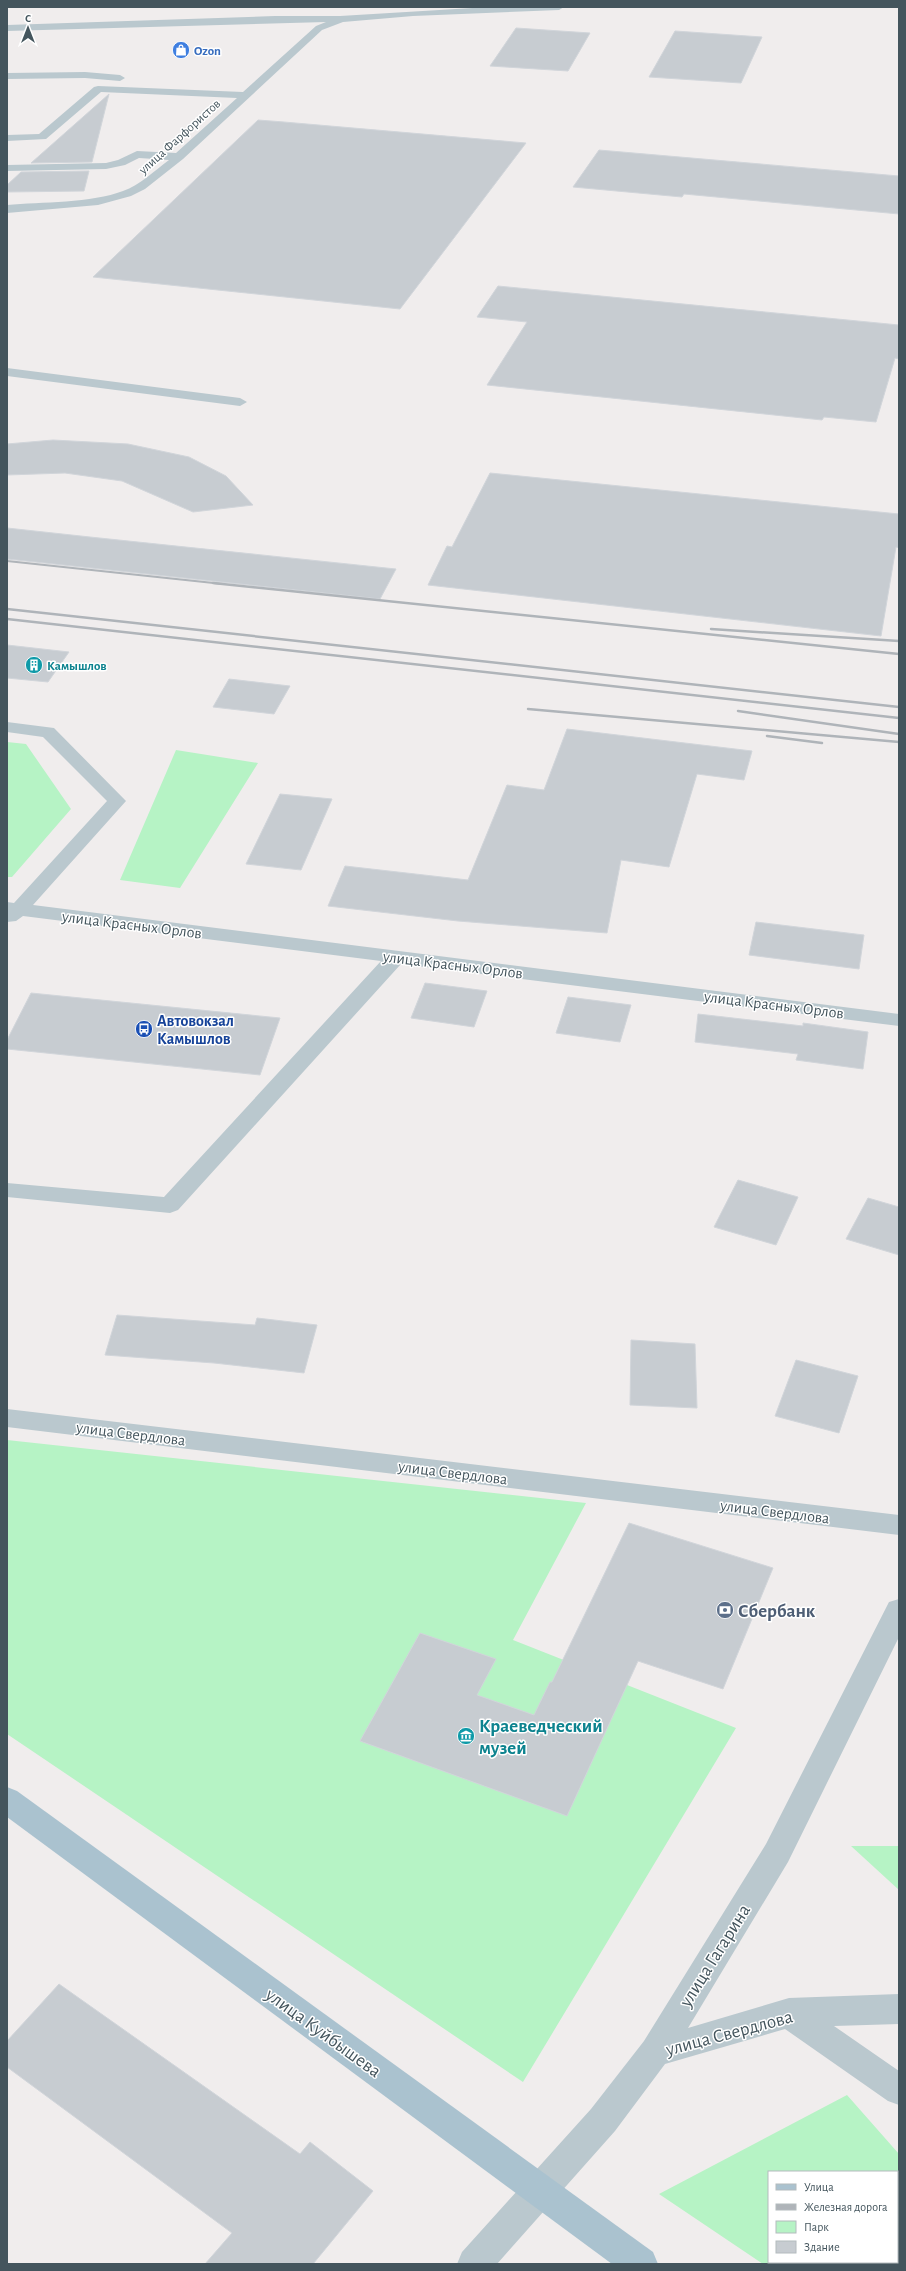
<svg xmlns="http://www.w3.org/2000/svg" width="906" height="2271" font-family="'Alegreya Sans',sans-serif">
<rect width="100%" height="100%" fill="#f0eded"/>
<path fill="#b6f3c5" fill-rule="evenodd" d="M7,742L26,744L71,809L12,877H7Z
M176,750L258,763L180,888L120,880Z
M7,1440L586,1503L513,1640L736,1728L523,2082L7,1734Z
M851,1846H899V1890Z
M847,2095L899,2154V2264H763L659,2194ZM769,2172H897V2262H769Z"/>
<path fill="#c7ccd1" stroke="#d1d5da" d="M516,28L590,33L568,71L490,66Z
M675,31L762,37L741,83L649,77Z
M109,94L92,162L31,163Z
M258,120L284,122L526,143L400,309L93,277Z
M599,150L899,176V214L684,194L682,197L573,187Z
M89,171L84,191L7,192V185L21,172Z
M498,286L899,325V359L895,358L876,422L824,417L822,420L487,385L527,322L477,317Z
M53,440L128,444L189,457L226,476L253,505L193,512L122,481L65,473L7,475V444Z
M490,473L899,514V548L896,547L881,636L428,585L447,546L452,547Z
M7,528L90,537L396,569L380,599L7,559Z
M7,645L69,652L48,682L7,678Z
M229,679L290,686L274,714L213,707Z
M567,729L752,751L744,780L697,774L669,867L621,860L607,933L458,921L328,906L345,866L468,880L507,785L544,790Z
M280,794L332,799L301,870L246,864Z
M756,922L864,935L859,969L749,955Z
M425,983L487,991L474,1027L411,1018Z
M31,993L280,1018L260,1075L7,1049V1040Z
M568,997L631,1005L620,1042L556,1033Z
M698,1014L803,1026V1023L868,1032L863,1069L796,1060L798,1054L695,1042Z
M738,1180L798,1197L776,1245L714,1227Z
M868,1198L899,1207V1255L846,1239Z
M117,1315L255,1325L257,1318L317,1325L304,1373L214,1363L105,1355Z
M631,1340L695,1344L697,1408L630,1405Z
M796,1360L858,1376L839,1433L775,1416Z
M629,1523L773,1568L723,1689L638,1661L567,1816L360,1741L420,1633L496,1659L477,1695L534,1715L550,1682H552Z
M59,1984L300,2154L310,2142L373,2191L313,2264H205L232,2233L7,2067V2041Z"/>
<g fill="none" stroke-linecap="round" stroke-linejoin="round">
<path fill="#bac8ce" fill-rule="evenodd" d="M489,7H564L559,10L413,16L343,22L322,30L183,159L145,189L131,196L98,205L7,213V205C41,202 92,203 123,191C140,185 154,171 169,160L139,158L125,165L106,169L7,171V165L106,163L118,160L137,151L176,153L237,98L101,92L46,139L7,141V135L39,134L94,87L98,86L243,92L316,26L326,22L7,31V25L275,16H340Z
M85,72L120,75L125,78L120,81L85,78L7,79V73Z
M7,368L240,398L247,402L240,406L7,376Z
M7,722L54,728L126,801L33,905L899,1014V1026L401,964L178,1210L170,1213L7,1197V1183L164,1197L381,961L23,916L16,921L7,922V902L14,903L107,801L43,737L7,732Z
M7,1409L899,1515V1535L7,1427Z
M899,1599V1637L788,1862L688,2028L789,1998L899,1994V2024L834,2026L899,2071V2105L888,2101L785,2029L665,2064L615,2131L497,2264H457L462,2252L591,2109L644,2041L766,1844L889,1602Z"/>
<path fill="#aac2cf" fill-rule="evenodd" d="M7,1787L17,1791L653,2252L658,2264H612L7,1817Z"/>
<path stroke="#afb4b9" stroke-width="2" d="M7,561L223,584"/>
<path stroke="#afb4b9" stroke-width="2.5" d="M213,583L899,654
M7,609L899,707
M7,619L899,718
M711,629L899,641
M528,709L899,742
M738,711L899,734
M767,736L822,743"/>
</g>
<defs>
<symbol id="shop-disc" viewBox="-11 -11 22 22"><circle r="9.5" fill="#3f7fe0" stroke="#fff"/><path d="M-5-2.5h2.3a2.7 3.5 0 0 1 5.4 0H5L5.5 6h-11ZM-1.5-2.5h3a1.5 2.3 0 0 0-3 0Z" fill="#fff"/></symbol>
<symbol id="building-disc" viewBox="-11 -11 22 22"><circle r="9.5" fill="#0f9aa8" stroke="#fff"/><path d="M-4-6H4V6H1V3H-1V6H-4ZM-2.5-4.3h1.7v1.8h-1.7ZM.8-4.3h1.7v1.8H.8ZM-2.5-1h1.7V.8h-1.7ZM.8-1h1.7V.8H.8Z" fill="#fff"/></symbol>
<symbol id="bus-disc" viewBox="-11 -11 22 22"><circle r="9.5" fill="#1a4fb4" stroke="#fff"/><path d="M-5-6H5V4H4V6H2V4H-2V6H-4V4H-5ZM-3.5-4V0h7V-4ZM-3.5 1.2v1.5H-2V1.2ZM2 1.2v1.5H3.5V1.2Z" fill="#fff"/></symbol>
<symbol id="bank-disc" viewBox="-11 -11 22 22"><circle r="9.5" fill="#5c6f8a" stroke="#fff"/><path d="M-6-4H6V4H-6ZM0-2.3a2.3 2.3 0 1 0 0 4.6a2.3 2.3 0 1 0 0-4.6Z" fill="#fff"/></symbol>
<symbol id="museum-disc" viewBox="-11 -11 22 22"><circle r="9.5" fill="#0f9aa8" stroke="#fff"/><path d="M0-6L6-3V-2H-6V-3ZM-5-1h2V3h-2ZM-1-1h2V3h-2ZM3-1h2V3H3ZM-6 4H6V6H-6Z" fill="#fff"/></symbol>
</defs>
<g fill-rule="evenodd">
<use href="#shop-disc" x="171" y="40" width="20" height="20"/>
<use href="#building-disc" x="24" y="655" width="20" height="20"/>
<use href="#bus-disc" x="134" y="1019" width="20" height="20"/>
<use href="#bank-disc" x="715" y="1600" width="20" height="20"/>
<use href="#museum-disc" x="456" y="1726" width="20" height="20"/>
</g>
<g text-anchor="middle" stroke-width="3" stroke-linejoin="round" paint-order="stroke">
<g font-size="13" font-weight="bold" fill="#366cbe" stroke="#fff" text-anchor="start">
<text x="194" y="55">Ozon</text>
</g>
<g font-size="13" fill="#44555d" stroke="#fff">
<text transform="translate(179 136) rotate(-42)" y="5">улица Фарфористов</text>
</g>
<g font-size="13" font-weight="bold" fill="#0d838f" stroke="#fff" text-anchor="start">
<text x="47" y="670">Камышлов</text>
</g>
<g font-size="16" fill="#44555d" stroke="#fff">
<text transform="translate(132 924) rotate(7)" y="6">улица Красных Орлов</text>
<text transform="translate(453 964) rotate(7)" y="6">улица Красных Орлов</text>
<text transform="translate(774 1004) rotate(7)" y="6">улица Красных Орлов</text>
<text transform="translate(131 1433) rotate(7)" y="6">улица Свердлова</text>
<text transform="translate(453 1472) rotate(7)" y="6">улица Свердлова</text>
<text transform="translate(775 1511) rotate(7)" y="6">улица Свердлова</text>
</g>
<g font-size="16" font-weight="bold" fill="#164399" stroke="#fff" text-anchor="start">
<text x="157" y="1026">Автовокзал<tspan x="157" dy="18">Камышлов</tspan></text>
</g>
<g font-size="19" font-weight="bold" fill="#4e5e75" stroke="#fff" text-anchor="start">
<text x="738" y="1617">Сбербанк</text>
</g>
<g font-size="19" font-weight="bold" fill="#0d838f" stroke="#fff" text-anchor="start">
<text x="479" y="1732">Краеведческий<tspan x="479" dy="22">музей</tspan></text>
</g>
<g font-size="19" fill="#44555d" stroke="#fff">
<text transform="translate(714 1955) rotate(-58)" y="7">улица Гагарина</text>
<text transform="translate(324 2032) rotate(36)" y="7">улица Куйбышева</text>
<text transform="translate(729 2032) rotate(-15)" y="7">улица Свердлова</text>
</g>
</g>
<rect width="906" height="2271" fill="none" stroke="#44555d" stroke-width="16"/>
<rect x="768" y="2171" width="130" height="92" fill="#ffffff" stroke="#b4bbbe"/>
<rect x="776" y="2184" width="20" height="6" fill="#aac2cf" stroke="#b4bbbe"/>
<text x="804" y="2191" font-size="12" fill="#44555d">Улица</text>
<rect x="776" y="2204" width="20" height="6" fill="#afb4b9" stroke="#b4bbbe"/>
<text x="804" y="2211" font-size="12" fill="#44555d">Железная дорога</text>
<rect x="776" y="2221" width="20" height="12" fill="#b6f3c5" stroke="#b4bbbe"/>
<text x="804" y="2231" font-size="12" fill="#44555d">Парк</text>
<rect x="776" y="2241" width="20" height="12" fill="#c7ccd1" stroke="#b4bbbe"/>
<text x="804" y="2251" font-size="12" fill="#44555d">Здание</text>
<g transform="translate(28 28)" stroke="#ffffff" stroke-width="3" paint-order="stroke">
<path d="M0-3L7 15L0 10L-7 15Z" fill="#44555d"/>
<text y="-6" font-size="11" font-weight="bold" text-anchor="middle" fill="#44555d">С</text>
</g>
</svg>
